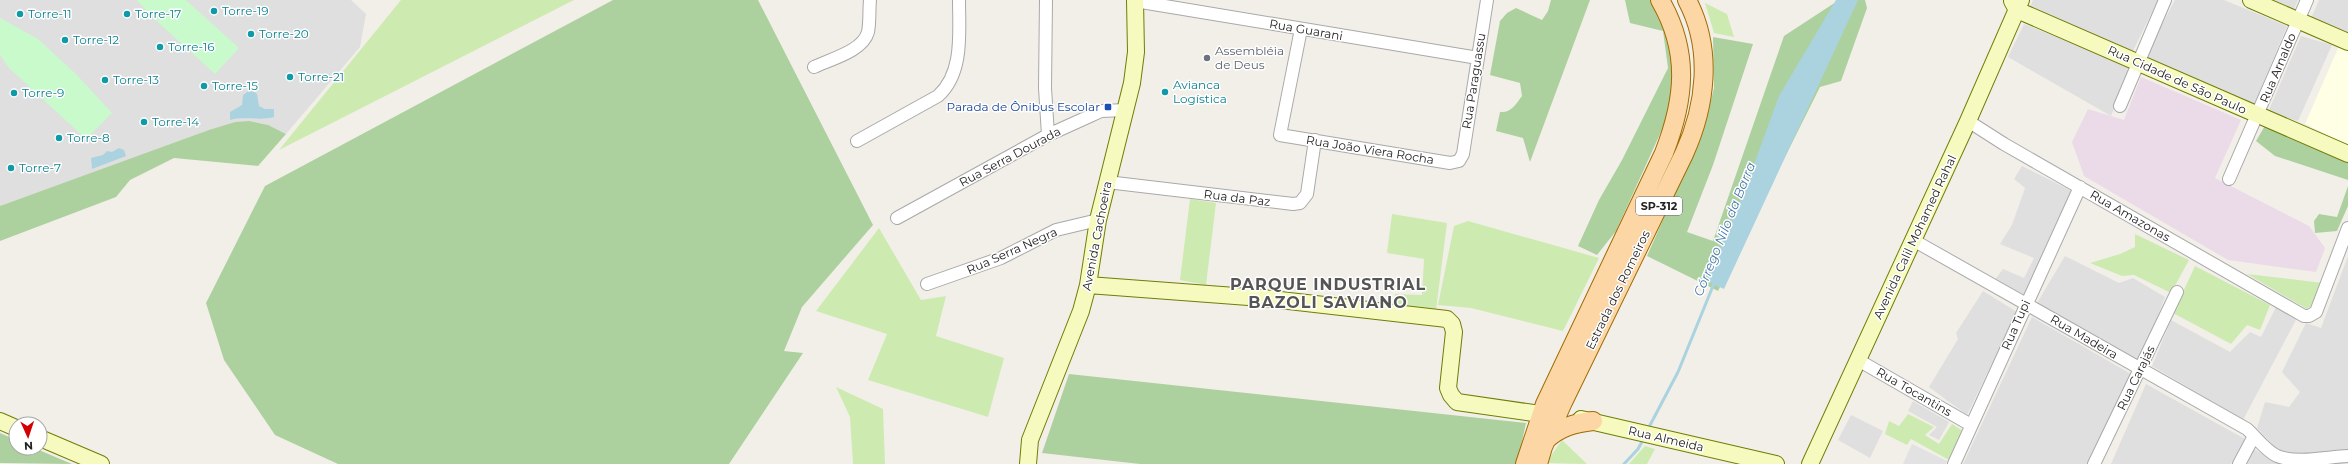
<svg xmlns="http://www.w3.org/2000/svg" width="2348" height="464" font-family="Montserrat,sans-serif">
<rect width="100%" height="100%" fill="#f2efe9"/>
<path fill="#e0dfdf" d="M0,0H351L366,14L360,47L286,134L261,123L235,122L0,206Z
M2033,0H2158L2131,55L2030,7Z
M2175,0H2224L2287,26L2254,105L2143,60Z
M2274,0H2298L2294,9Z
M2319,0H2348V33L2311,18Z
M2024,24L2131,67L2111,116L2008,57Z
M2301,36L2332,45L2298,121L2268,112Z
M2022,166L2072,191L2024,297L1994,281L2003,269L2024,278L2034,258L2000,244L2012,225L2025,188L2014,179Z
M2065,256L2119,283L2133,278L2165,297L2140,363L2037,303Z
M2348,256V455H2305L2278,450L2257,428L2265,402L2289,407L2300,392L2282,372L2306,323L2321,328Z
M1983,291L2017,312L1967,415L1929,387L1958,339L1956,333Z
M2276,307L2297,318L2243,420L2152,366L2171,320L2230,352L2250,332L2261,337Z
M2032,317L2131,374L2088,464H1963Z
M2146,384L2245,439L2231,464H2111Z
M1913,401L1949,422L1939,440L1929,435L1937,427L1908,411Z
M1851,415L1883,431L1870,458L1838,440Z
M2254,449L2280,464H2247Z"/>
<path fill="#ebdbe8" d="M2141,77L2241,120L2215,178L2309,226L2325,248L2316,272L2228,260L2084,176L2072,142L2088,109L2124,120Z"/>
<path fill="#ffffe5" d="M2339,46L2348,50V145L2305,124Z"/>
<path fill="#cdebb0" d="M401,0H574L279,150Z
M1705,3L1727,14L1734,37L1714,33Z
M1190,199L1216,203L1206,285L1180,280Z
M1392,214L1447,223L1436,310L1394,304L1395,294L1422,295L1424,259L1387,253Z
M1468,221L1599,258L1563,331L1471,308L1438,305L1454,226Z
M879,228L921,300L946,296L936,336L1004,358L988,417L868,380L887,334L816,311Z
M2135,234L2189,260L2171,293L2134,275L2122,276L2090,263L2120,254L2135,247Z
M2195,266L2270,305L2260,330L2247,325L2231,344L2173,313Z
M2247,274L2323,283L2311,306L2307,309Z
M836,387L883,409L885,464H853L850,417Z
M1908,414L1934,427L1925,435L1939,444L1952,424L1963,431L1949,460L1911,439L1907,445L1885,434L1889,421L1899,426Z
M1562,440L1587,464L1546,463Z
M1645,446L1655,449L1647,464H1629Z"/>
<path fill="#add19e" d="M613,0H758L873,225L802,307L784,351L803,353L729,464H338L275,435L224,360L206,303L265,186Z
M1551,0H1590L1530,162L1523,138L1496,131L1500,112C1511,113 1516,104 1522,96L1520,83L1490,75L1500,21L1507,13L1516,8L1542,20L1548,11Z
M1625,0H1653L1668,29L1677,75L1669,114L1616,231L1597,255L1578,246L1599,200L1622,160L1668,68L1663,31L1630,23Z
M1839,0H1865L1867,8L1841,81L1820,87L1718,291L1647,256L1704,127L1714,88L1713,37L1753,44L1713,165L1687,232L1713,241L1784,36Z
M249,121L268,125L286,134L258,166L174,158L130,180L116,197L0,241V206L209,130L235,122Z
M2266,124L2348,160V180L2275,156L2256,141Z
M2348,186V206L2337,231L2315,233L2314,221L2319,214L2337,217Z
M1069,374L1526,423L1517,464H1140L1042,453Z
M0,433L16,440V448H34L72,464L0,463Z"/>
<path fill="#c8facc" d="M137,0H186L239,48L215,74L151,16Z
M0,18L38,39L76,74L112,113L86,139L9,68L0,55Z"/>
<path fill="#e2e2e2" d="M1912,444L1947,461L1946,464H1903Z"/>
<path fill="#aad3df" d="M1836,0H1858L1724,289L1706,281L1745,189L1779,96Z
M251,89L257,94L259,106L265,109H274V117C260,121 246,116 230,120V112L242,105L243,95Z
M119,148L124,150L126,156L92,169L91,158L103,155L107,151L112,152Z"/>
<g fill="none" stroke-linecap="round" stroke-linejoin="round">
<path stroke="#aad3df" stroke-width="3" d="M1648,429L1678,372L1715,281
M1624,464L1638,449L1644,438"/>
<defs>
<path id="street" d="M1046,0L1045,88L1048,135
M1135,1L1478,58
M1301,29L1280,135L1450,163L1459,161L1463,154L1487,0
M814,67C831,59 863,51 868,32C870,22 869,10 870,0
M2120,106L2165,0
M1968,121L2004,144L2304,316H2309L2316,312L2348,228
M857,141L938,96C964,73 959,32 959,0
M2229,179L2307,0
M1107,182L1293,204L1300,203L1307,194L1315,140
M897,218L1048,135L1090,116L1101,111L1126,110
M1913,240L2247,429C2256,437 2266,451 2277,456C2297,464 2326,457 2348,456
M927,284L1001,258L1056,230L1098,220
M1858,360L1971,425
M1954,464L2080,187
M2094,464L2177,292
M2239,464L2254,436"/>
<path id="secondary" d="M2251,0L2348,42
M2012,1L2017,10L2348,154
M1088,285L1262,298L1447,319L1452,324L1454,332L1448,388L1451,395L1457,402L1554,416
M1581,419L1776,464
M0,421L16,428
M40,438L101,464
M1028,464L1030,440L1081,311L1088,285L1098,220L1132,83L1136,52L1135,0
M1810,464L1968,121L2021,0"/>
<path id="primary" d="M1546,440C1560,427 1575,423 1593,421
M1525,464L1545,404L1664,153C1685,99 1690,52 1660,0
M1538,464L1543,447L1563,402L1684,154C1706,106 1713,49 1687,0"/>
</defs>
<use href="#street" stroke="#a9a9a9" stroke-width="14"/>
<use href="#secondary" stroke="#707d05" stroke-width="18"/>
<use href="#primary" stroke="#a06b00" stroke-width="20"/>
<use href="#street" stroke="#fff" stroke-width="12"/>
<use href="#secondary" stroke="#f7fabf" stroke-width="16"/>
<use href="#primary" stroke="#fcd6a4" stroke-width="18"/>
</g>
<g fill="#0f9aa8" stroke="#fff" stroke-width="1.5">
<circle cx="214" cy="11" r="4"/>
<circle cx="20" cy="14" r="4"/>
<circle cx="127" cy="14" r="4"/>
<circle cx="251" cy="34" r="4"/>
<circle cx="65" cy="40" r="4"/>
<circle cx="160" cy="47" r="4"/>
<circle cx="290" cy="77" r="4"/>
<circle cx="105" cy="80" r="4"/>
<circle cx="204" cy="86" r="4"/>
<circle cx="1165" cy="92" r="4"/>
<circle cx="14" cy="93" r="4"/>
<circle cx="144" cy="122" r="4"/>
<circle cx="59" cy="138" r="4"/>
<circle cx="11" cy="168" r="4"/>
</g>
<circle fill="#6b7280" stroke="#fff" stroke-width="1.5" cx="1207" cy="58" r="4"/>
<rect fill="#1a4fb4" stroke="#fff" stroke-width="1.5" x="1104" y="103" width="8" height="8" rx="2"/>
<g text-anchor="middle" stroke-width="3" stroke-linejoin="round" paint-order="stroke">
<rect fill="#fff" stroke="#646464" stroke-width="1" x="1636" y="197" width="46" height="18" rx="3"/>
<g font-size="11" font-weight="bold" fill="#222">
<text x="1659" y="210">SP-312</text>
</g>
<g font-size="12" fill="#0d838f" stroke="#fff" text-anchor="start">
<text x="222" y="15">Torre-19</text>
<text x="28" y="18">Torre-11</text>
<text x="135" y="18">Torre-17</text>
<text x="259" y="38">Torre-20</text>
<text x="73" y="44">Torre-12</text>
<text x="168" y="51">Torre-16</text>
<text x="298" y="81">Torre-21</text>
<text x="113" y="84">Torre-13</text>
<text x="1173" y="89">Avianca<tspan x="1173" dy="14">Logística</tspan></text>
<text x="212" y="90">Torre-15</text>
<text x="22" y="97">Torre-9</text>
<text x="152" y="126">Torre-14</text>
<text x="67" y="142">Torre-8</text>
<text x="19" y="172">Torre-7</text>
</g>
<g font-size="12" fill="#222" stroke="#fff">
<text transform="translate(1306 30) rotate(10)" y="4">Rua Guarani</text>
<text transform="translate(2278 68) rotate(-67)" y="4">Rua Arnaldo</text>
<text transform="translate(2177 80) rotate(24)" y="4">Rua Cidade de São Paulo</text>
<text transform="translate(1474 81) rotate(-81)" y="4">Rua Paraguassu</text>
<text transform="translate(1370 150) rotate(9)" y="4">Rua João Viera Rocha</text>
<text transform="translate(1010 157) rotate(-28)" y="4">Rua Serra Dourada</text>
<text transform="translate(1237 198) rotate(7)" y="4">Rua da Paz</text>
<text transform="translate(2130 216) rotate(30)" y="4">Rua Amazonas</text>
<text transform="translate(1097 236) rotate(-79)" y="4">Avenida Cachoeira</text>
<text transform="translate(1915 237) rotate(-65)" y="4">Avenida Calil Mohamed Rahal</text>
<text transform="translate(1012 251) rotate(-24)" y="4">Rua Serra Negra</text>
<text transform="translate(1618 290) rotate(-64)" y="4">Estrada dos Romeiros</text>
<text transform="translate(2016 325) rotate(-66)" y="4">Rua Tupi</text>
<text transform="translate(2084 337) rotate(30)" y="4">Rua Madeira</text>
<text transform="translate(2136 378) rotate(-64)" y="4">Rua Carajás</text>
<text transform="translate(1914 392) rotate(30)" y="4">Rua Tocantins</text>
<text transform="translate(1666 439) rotate(13)" y="4">Rua Almeida</text>
</g>
<g font-size="12" fill="#5b616d" stroke="#fff" text-anchor="start">
<text x="1215" y="55">Assembléia<tspan x="1215" dy="14">de Deus</tspan></text>
</g>
<g font-size="12" fill="#164399" stroke="#fff" text-anchor="end">
<text x="1100" y="111">Parada de Ônibus Escolar</text>
</g>
<g font-size="13" font-style="italic" fill="#4a7aab" stroke="#fff">
<text transform="translate(1724 229) rotate(-68)" y="5">Córrego Nilo da Barra</text>
</g>
<g font-size="16" font-weight="bold" letter-spacing="1" fill="#555" stroke="#fff">
<text x="1328" y="290">PARQUE INDUSTRIAL<tspan x="1328" dy="18">BAZOLI SAVIANO</tspan></text>
</g>
</g>
<g transform="translate(28 436) rotate(177)"><circle r="19" fill="#ffffff" stroke="#a7a7a7"/>
<path d="M0-3L7 15L0 10L-7 15Z" fill="#d40000"/>
<text y="-6" font-size="11" font-weight="bold" text-anchor="middle" fill="#222222">N</text>
</g>
</svg>
